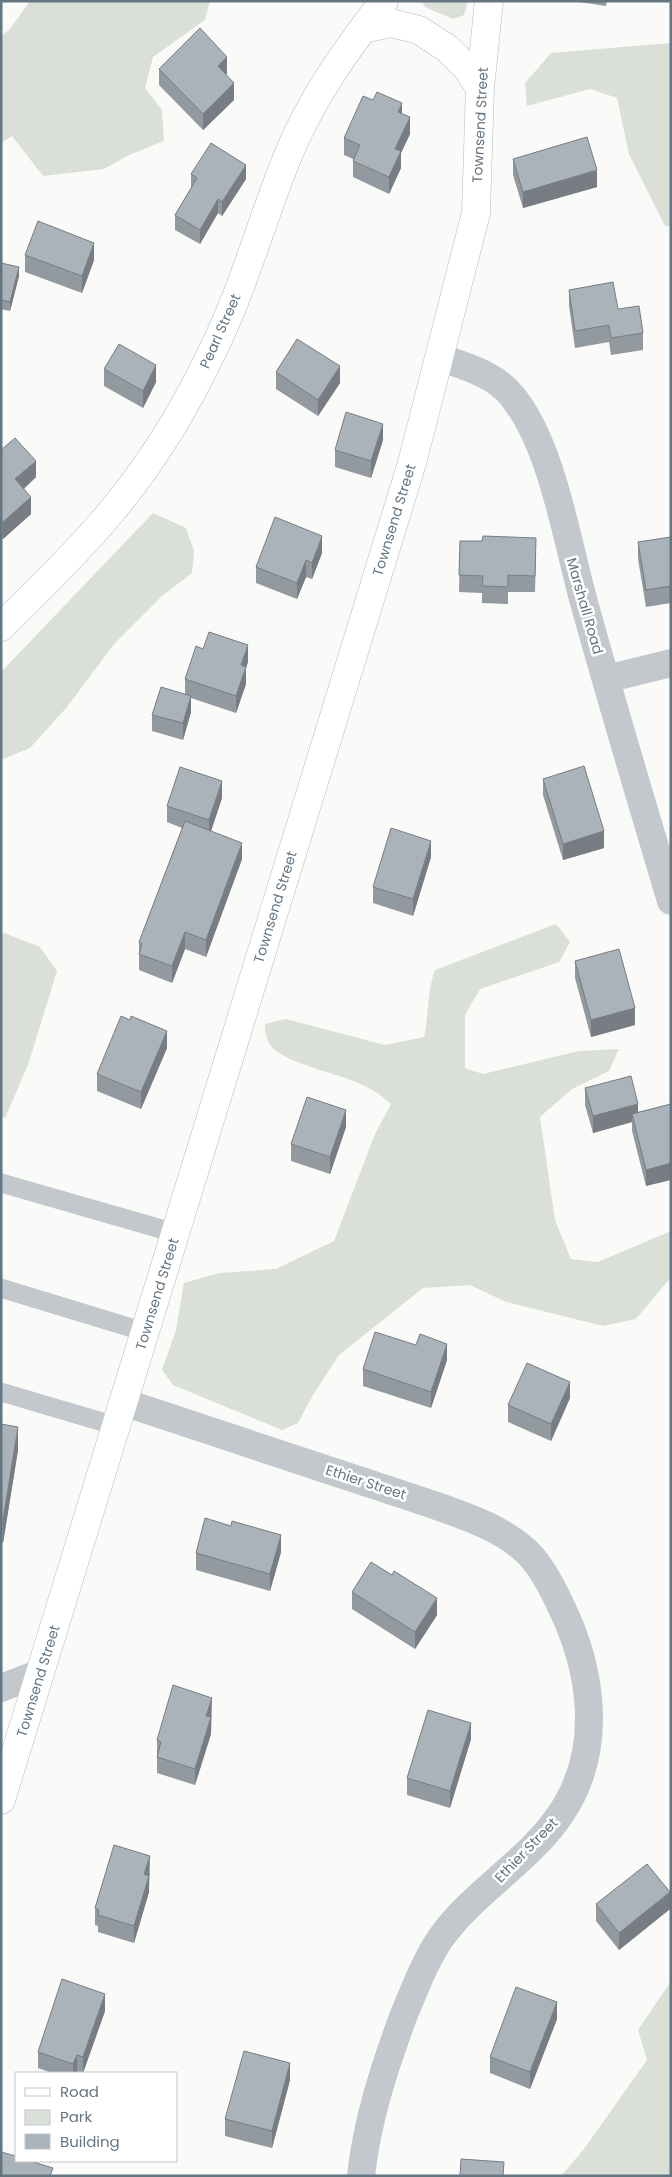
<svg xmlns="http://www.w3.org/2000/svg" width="672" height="2177" font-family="Poppins,sans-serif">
<rect width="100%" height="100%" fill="#fafaf8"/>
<path fill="#dadfd7" d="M30,1H210L205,20L153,57L145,88L162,110L164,141L129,155L104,169L43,176L12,136L1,143V36L10,29Z
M422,1H468L464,15L453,19L425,7Z
M671,43V227L665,226L629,154L617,98L590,89L527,106L525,83L551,53Z
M153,513L186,528L194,551L192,573L162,596L114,644L67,707L30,748L1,760V672Z
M556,924L570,942L559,962L480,989L465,1015V1068L483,1074L579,1051L619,1049L609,1071L572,1089L540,1117L555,1220L571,1259L598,1262L671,1231V1277L636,1319L603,1326L506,1302L470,1285L423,1288L339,1355L313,1395L298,1423L282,1430L173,1385L162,1370L176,1330L184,1283L219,1273L276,1269L334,1241L375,1134L391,1104C360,1074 314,1074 279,1053C269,1048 264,1034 265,1024L286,1019L385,1045L424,1037C429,1015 427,991 435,970Z
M4,933L40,947L57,971L28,1065L5,1118L1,1117V935Z
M671,1981V2176H561L584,2149L647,2060L638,2030Z"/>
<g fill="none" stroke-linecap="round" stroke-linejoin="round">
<defs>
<path id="secondary" d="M363,29L391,23L419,30L448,49L467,68L480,88
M1,627C37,591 74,556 106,518C149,468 184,411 212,352C243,290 261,222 287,158C310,100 346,50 384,1
M1,1800L412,463L476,213L480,88L489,1"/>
</defs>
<use href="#secondary" stroke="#b3babf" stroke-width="29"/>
<path stroke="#c3c8cc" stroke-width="19" d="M1,1183L175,1233
M1,1288L145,1332
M1,1392L116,1426"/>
<path stroke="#c3c8cc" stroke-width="28" d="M439,357C464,366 495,374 512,396C553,446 567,543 585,606C612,704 642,803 671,901
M606,679L671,663
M123,1402L428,1503C462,1515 504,1528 530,1555C543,1569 552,1587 560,1604C593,1671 604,1751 560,1815C527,1863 473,1892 440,1939C424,1963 414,1991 403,2017C384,2069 367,2120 361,2176
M1,1688L40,1673"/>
<use href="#secondary" stroke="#fff" stroke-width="28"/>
</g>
<path fill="#929a9f" d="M573,1H607L606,6Z
M159,69L227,73L226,75L234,100L203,130L159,85Z
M402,114L410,134L401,153V168L389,194L353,177V159L344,155V138Z
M513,159L597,187L523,208L513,175Z
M191,174L246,179L222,216L218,213L200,244L175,230V215L191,188Z
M25,255L94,260L82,293L25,272Z
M1,263L19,276L10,311L1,309Z
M569,290L618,309L643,333V350L611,355L609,342L575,348L569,306Z
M104,369L156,382L143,408L104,386Z
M276,372L340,383L318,416L276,389Z
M383,440L371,478L335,467V450Z
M1,450L36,477L24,489L31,514L3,539L1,537Z
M671,537V603L646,607L638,559V542Z
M460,541L536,554L535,592H508V604L482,603V593L459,592Z
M322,553L312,579L306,577L297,599L256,583V567Z
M248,662L246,668V684L236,713L191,698V712L183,740L152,731V715L185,694V679Z
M543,779L604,848L563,860L543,795Z
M222,798L211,831L242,859L206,957L185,949L172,983L139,970V942L182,828L167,822V806Z
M431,857L413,916L373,903V887Z
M575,961L635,1025L591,1037L575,978Z
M130,1020L167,1048L141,1109L97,1091V1074Z
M585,1088L638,1112L671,1104L646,1186L632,1131V1122L593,1133L585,1105Z
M346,1127L330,1174L291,1161V1144Z
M447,1360L431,1408L363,1386V1369Z
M570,1398L551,1441L508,1422V1405Z
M1,1424L18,1450L3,1543H1Z
M231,1526L281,1552L270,1591L196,1570V1553Z
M352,1592L437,1615L415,1649L352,1609Z
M212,1715L211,1717V1734L195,1785L157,1773V1740Z
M471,1739L450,1808L407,1795V1778Z
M150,1873L149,1876V1892L134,1943L98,1932V1926L95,1925V1908Z
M596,1904L670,1909L619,1950L596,1921Z
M105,2011L83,2073L77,2072L76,2073H52L38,2068V2052Z
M557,2019L530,2089L490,2073V2057Z
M290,2080L272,2148L225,2136V2119Z"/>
<path fill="#777d82" d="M227,57V73L218,83V66Z
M234,83V100L203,130V114Z
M402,103V119L398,112Z
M410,117V134L401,153V168L389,194V177L395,149Z
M246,165V179L222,216V202Z
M597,170V187L523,208V192Z
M218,199V213L200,244V230Z
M94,243V260L82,293V276Z
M19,267V276L10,311V302Z
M156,365V382L143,408V391Z
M340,366V383L318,416V400Z
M383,424V440L371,478V461Z
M36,461V477L15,496V479Z
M31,497V514L3,539V522Z
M322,536V553L312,579V563Z
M306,560V577L297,599V583Z
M248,645V662L246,668V684L236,713V696L241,665Z
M191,696V712L183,740V723Z
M222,781V798L209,837V820Z
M604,831V848L563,860V844Z
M431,841V857L413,916V899Z
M242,843V859L206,957V940Z
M185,932V949L172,983V966Z
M635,1008V1025L591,1037V1020Z
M167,1031V1048L141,1109V1092Z
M638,1104V1121L632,1114V1122L593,1133V1116Z
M346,1110V1127L330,1174V1157Z
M671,1163V1180L646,1186V1170Z
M447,1344V1360L431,1408V1392Z
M570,1382V1398L551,1441V1424Z
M18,1427V1450L3,1543V1520Z
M281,1535V1552L270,1591V1574Z
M437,1598V1615L415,1649V1632Z
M212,1698L211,1734L195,1785V1769L206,1716Z
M471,1723V1739L450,1808V1791Z
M150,1856L149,1892L134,1943V1926L144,1874Z
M670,1892V1909L619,1950V1933Z
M105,1994V2011L83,2073V2057Z
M557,2002V2019L530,2089V2072Z
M77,2055V2072L76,2073H73V2064Z
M290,2063V2080L272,2148V2131Z"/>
<path fill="#aab3b9" stroke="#777d82" d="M200,28L227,57L218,66L234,83L203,114L159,69Z
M377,92L402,103L398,112L410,117L395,149L401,151L389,177L353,161L360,145L344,138L363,96L373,100Z
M587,137L597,170L523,192L513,159Z
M211,143L246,165L222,202L218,199L200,230L175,215L197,178L191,174Z
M38,221L94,243L82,276L25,255Z
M1,263L19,267L10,302L1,300Z
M613,282L618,309L639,306L643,333L611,338L609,325L575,331L569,290Z
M297,339L340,366L318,400L276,372Z
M119,344L156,365L143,391L104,369Z
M346,412L383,424L371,461L335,450Z
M15,438L36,461L15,479L31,497L3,522L1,520V450Z
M275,517L322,536L312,563L306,560L297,583L256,567Z
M483,536L536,538L535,576L508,575V587L482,586L483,576L459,575L460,541H482Z
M671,537V586L646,590L638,542Z
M209,632L248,645L241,665L246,667L236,696L185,679L196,646L203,649Z
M161,687L191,696L183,723L152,715Z
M584,766L604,831L563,844L543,779Z
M180,767L222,781L209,820L167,806Z
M185,821L242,843L206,940L185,932L172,966L139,954L142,944L139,942Z
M391,828L431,841L413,899L373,887Z
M619,949L635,1008L591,1020L575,961Z
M121,1016L130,1020L131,1016L167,1031L141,1092L97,1074Z
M631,1076L638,1104L593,1116L585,1088Z
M307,1097L346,1110L330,1157L291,1144Z
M671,1104V1163L646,1170L632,1114Z
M375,1332L416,1345L420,1334L447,1344L431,1392L363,1369Z
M527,1363L570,1382L551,1424L508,1405Z
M1,1424L18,1427L3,1520H1Z
M205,1518L231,1526L232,1521L281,1535L270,1574L196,1553Z
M371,1562L392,1575L394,1571L437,1598L415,1632L352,1592Z
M173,1685L212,1698L206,1716L211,1717L195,1769L157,1757L161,1742L157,1740Z
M428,1710L471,1723L450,1791L407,1778Z
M114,1845L150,1856L144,1874L149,1876L134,1926L98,1915L99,1910L95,1908Z
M647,1864L670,1892L619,1933L596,1904Z
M62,1979L105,1994L83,2057L77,2055L73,2064L38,2052Z
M516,1987L557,2002L530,2072L490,2057Z
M244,2051L290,2063L272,2131L225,2119Z
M1,2152L16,2156V2161H30L53,2168L50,2176H1Z
M461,2159L504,2162L503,2176H460Z"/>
<g text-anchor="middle" stroke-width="5" stroke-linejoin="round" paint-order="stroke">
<g font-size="14" fill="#657683" stroke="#fff">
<text transform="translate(480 125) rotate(-87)" y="5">Townsend Street</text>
<text transform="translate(220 331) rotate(-66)" y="5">Pearl Street</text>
<text transform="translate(394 520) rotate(-73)" y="5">Townsend Street</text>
<text transform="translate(585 606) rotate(74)" y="5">Marshall Road</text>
<text transform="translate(275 907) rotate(-73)" y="5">Townsend Street</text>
<text transform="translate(157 1294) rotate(-73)" y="5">Townsend Street</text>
<text transform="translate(366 1482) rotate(18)" y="5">Ethier Street</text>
<text transform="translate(38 1681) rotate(-73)" y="5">Townsend Street</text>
<text transform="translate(526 1850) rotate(-46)" y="5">Ethier Street</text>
</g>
</g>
<rect width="672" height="2177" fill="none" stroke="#657683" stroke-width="5"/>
<rect x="15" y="2072" width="162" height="90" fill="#ffffff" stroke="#c1c8cd"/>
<rect x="25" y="2088" width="25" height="8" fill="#ffffff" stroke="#c1c8cd"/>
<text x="60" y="2097" font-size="15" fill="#657683">Road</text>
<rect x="25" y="2110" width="25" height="15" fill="#dadfd7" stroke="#c1c8cd"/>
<text x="60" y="2122" font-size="15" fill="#657683">Park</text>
<rect x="25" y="2134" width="25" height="15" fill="#aab3b9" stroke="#c1c8cd"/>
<text x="60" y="2147" font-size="15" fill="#657683">Building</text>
</svg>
